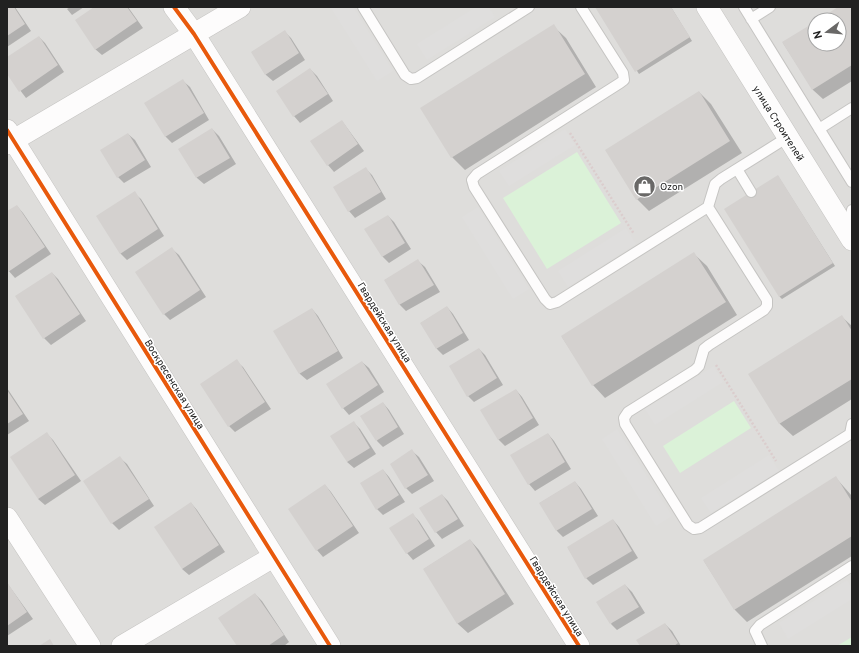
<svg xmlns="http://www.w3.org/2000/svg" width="859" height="653" font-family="Overpass,sans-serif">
<rect width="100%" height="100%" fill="#efedea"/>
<path fill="#dedddb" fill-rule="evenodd" d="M7,7H852V646H7ZM815,20H839V44H815Z"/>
<path fill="#dbf2d8" d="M577,152L621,223L547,269L503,198Z
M734,401L751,428L680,473L663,446Z
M852,637V646H837Z"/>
<path fill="#dfdedd" d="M353,7L393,71L377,81L331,8Z
M476,7H489L495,17L427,60L417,44Z
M565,129L575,145L509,186L499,171Z
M478,207L529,289L513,299L462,217Z
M626,228L636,244L568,287L558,271Z
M714,366L723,382L655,425L645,409Z
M617,429L672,516L656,526L602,439Z
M769,455L779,471L711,513L701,498Z
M847,580L852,588V599L788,639L779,623Z"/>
<path fill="#0003" d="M7,7H15L31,31L7,47Z
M70,7H84L72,15L67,9Z
M96,7H128L143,28L102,55L95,49Z
M596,7H671L692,41L639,74Z
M840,7H852V81L823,99L813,90L783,43L815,23V44H839V20H820Z
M553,26L566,38L596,87L465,170L452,157L422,109Z
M285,32L291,38L305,60L273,81L266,75L252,52Z
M39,37L45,43L64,72L26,98L7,73V59Z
M310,69L317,76L333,101L300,123L294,116Z
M183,81L190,87L209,120L172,143L165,136Z
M699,92L711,104L742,153L649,211L637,199Z
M342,121L364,151L334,172L328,165Z
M212,129L219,136L236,164L204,184L197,178L180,149Z
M128,134L135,140L151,167L124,183L118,177Z
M366,169L372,175L386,199L355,218L349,211Z
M778,176L835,266L782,299L779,296Z
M134,193L141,199L164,236L127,260L120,253Z
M17,206L23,213L51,254L15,278L7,269V212Z
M388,216L394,222L411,249L389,263L382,256Z
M172,249L179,255L206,297L170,320L164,314Z
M694,254L707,266L737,315L605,398L593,385L562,337Z
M418,261L425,267L440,292L406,311L400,305L385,280Z
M52,273L58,279L86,321L51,345L44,338Z
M447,307L453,314L469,340L443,355L437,349L421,323Z
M312,309L318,316L343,358L307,380L300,374L275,331Z
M842,317L852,326V399L793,436L780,424L750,375Z
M479,349L485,355L503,385L474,402L468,396Z
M236,361L243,367L271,409L235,432L229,426Z
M362,362L369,368L384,392L349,415L343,408Z
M7,388L29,421L7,435Z
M516,390L522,397L539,425L505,446L498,439Z
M383,403L389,410L404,434L383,447L377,441Z
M354,423L360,429L376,454L354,468L347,462Z
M46,433L53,440L81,481L45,505L38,499Z
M548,434L554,441L571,469L535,491L529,484Z
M412,451L419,457L434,481L412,494L406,488Z
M120,458L127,464L154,506L119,530L112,523Z
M383,470L389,477L405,502L383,515L377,509Z
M836,478L852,496V556L747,622L735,610L704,561Z
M575,482L581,489L598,516L563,537L557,531L540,503Z
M325,485L331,492L359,533L323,557L317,550Z
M442,495L448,501L464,526L442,539L436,532Z
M191,503L197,510L225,552L189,575L182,569Z
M412,514L419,521L435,546L413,560L407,553Z
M613,520L619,527L638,558L593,585L586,578L568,548Z
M470,540L479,550L514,604L468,633L458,624L424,569Z
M7,583L33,619L7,636Z
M625,585L632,592L645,613L617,630L611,624Z
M255,594L262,601L289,642L284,646H238Z
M665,624L672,631L681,646H641Z"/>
<path fill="#d4d1cf" d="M7,7H14L25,24L7,36Z
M94,7H127L137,21L95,50L75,20Z
M595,7H671L690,37L635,72Z
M838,7H852V65L812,90L782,42L815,22V44H839V20H818Z
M554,24L585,74L451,158L420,108Z
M285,30L299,53L265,75L251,52Z
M39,36L58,65L19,92L7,74V57Z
M310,68L328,94L293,117L276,91Z
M183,79L204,113L165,137L144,103Z
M699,91L730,141L636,200L605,150Z
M342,120L358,144L327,166L310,141Z
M212,128L230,158L196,178L178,149Z
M128,133L145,160L117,178L100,150Z
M366,167L381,192L348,212L333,187Z
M778,175L833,263L779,297L724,209Z
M135,191L158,229L120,254L96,216Z
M17,205L45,247L8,272L7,211Z
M388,215L405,243L382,257L364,229Z
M172,247L200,290L163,315L135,272Z
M694,252L726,302L592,386L561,336Z
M418,259L434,285L399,305L384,280Z
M52,272L80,314L43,339L15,296Z
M447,306L463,333L436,349L420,323Z
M312,308L338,351L299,374L273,331Z
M842,315L852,331V379L779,424L748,374Z
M479,348L497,378L467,397L449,366Z
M237,359L265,402L228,427L200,384Z
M362,361L378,385L342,409L326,384Z
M516,389L533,418L498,440L480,410Z
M7,390L23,414L7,424Z
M383,402L398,427L376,441L360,416Z
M354,421L370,448L347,462L330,436Z
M47,432L75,475L38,499L10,457Z
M548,433L565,462L528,485L510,455Z
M412,449L428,475L405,489L390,464Z
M120,456L149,499L111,524L83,481Z
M383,469L399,495L376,510L360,483Z
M836,476L852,502V536L734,610L703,560Z
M575,481L592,509L556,531L539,503Z
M325,484L353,526L316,551L288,509Z
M442,494L458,519L435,533L419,508Z
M191,502L219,545L182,569L154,527Z
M413,513L429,539L406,554L389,528Z
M613,519L632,551L585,579L567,547Z
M470,539L505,594L457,624L423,569Z
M7,582L27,612L7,626Z
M625,584L639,607L610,624L596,602Z
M255,593L284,635L268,646H237L218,618Z
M665,623L678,643L674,646H640L636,640Z
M50,639L54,646H39Z"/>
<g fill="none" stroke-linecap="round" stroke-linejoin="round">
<defs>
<path id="lane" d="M363,7L405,75L411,79L417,78L529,7
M581,7L623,73L624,80L620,83L477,174L472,180L474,187L545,299L550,304L557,302L708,207L715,184L721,179L788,137
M744,7L852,182
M751,19L770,7
M819,129L852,108
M737,169L751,192
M708,207L767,300V306L764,310L709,345L704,349L699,366L695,370L628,412L624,418L625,424L688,525L694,529L700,528L850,434L852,424
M848,230L852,210
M762,646L755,631L760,625L852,566"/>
<path id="street" d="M174,7L194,34L579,646
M707,7L852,240
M7,130L330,646
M7,144L240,7
M7,518L90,646
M122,646L273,557"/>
</defs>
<use href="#lane" stroke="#c5c4c2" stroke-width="12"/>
<use href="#street" stroke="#c5c4c2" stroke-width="22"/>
<path stroke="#dbcdcd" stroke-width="2.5" stroke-dasharray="2 2" stroke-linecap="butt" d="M570,133L634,234
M716,365L776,461"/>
<use href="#lane" stroke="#fdfcfc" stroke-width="10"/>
<use href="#street" stroke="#fdfcfc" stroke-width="21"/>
<defs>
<path id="cycleway" d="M174,7L194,34L579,646
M7,130L330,646"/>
</defs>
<use href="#cycleway" stroke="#fff" stroke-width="6"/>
<use href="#cycleway" stroke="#e8590c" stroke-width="4"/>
</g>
<defs>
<symbol id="shop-disc" viewBox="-11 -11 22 22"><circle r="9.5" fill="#696867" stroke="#fff"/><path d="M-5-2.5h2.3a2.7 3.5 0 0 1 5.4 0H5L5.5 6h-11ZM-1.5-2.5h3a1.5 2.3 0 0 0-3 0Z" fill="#fff"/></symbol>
</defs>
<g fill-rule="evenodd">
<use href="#shop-disc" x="632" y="174" width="25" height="25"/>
</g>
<g text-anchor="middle" stroke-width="3" stroke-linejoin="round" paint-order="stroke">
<g font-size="10" fill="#212121" stroke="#fff">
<text transform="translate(779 123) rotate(58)" y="4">улица Строителей</text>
<text transform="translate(385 322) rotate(58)" y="4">Гвардейская улица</text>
<text transform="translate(175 384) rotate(58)" y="4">Воскресенская улица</text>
<text transform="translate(557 596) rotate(58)" y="4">Гвардейская улица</text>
</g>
<g font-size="10" fill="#212121" stroke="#fff" text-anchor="start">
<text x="660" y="190">Ozon</text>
</g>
</g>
<rect width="859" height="653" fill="none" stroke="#212121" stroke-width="16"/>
<g transform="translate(827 32) rotate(254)"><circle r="19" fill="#ffffff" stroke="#a6a6a6"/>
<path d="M0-3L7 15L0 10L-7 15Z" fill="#696867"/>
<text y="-6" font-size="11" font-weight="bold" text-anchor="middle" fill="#212121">N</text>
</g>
</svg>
